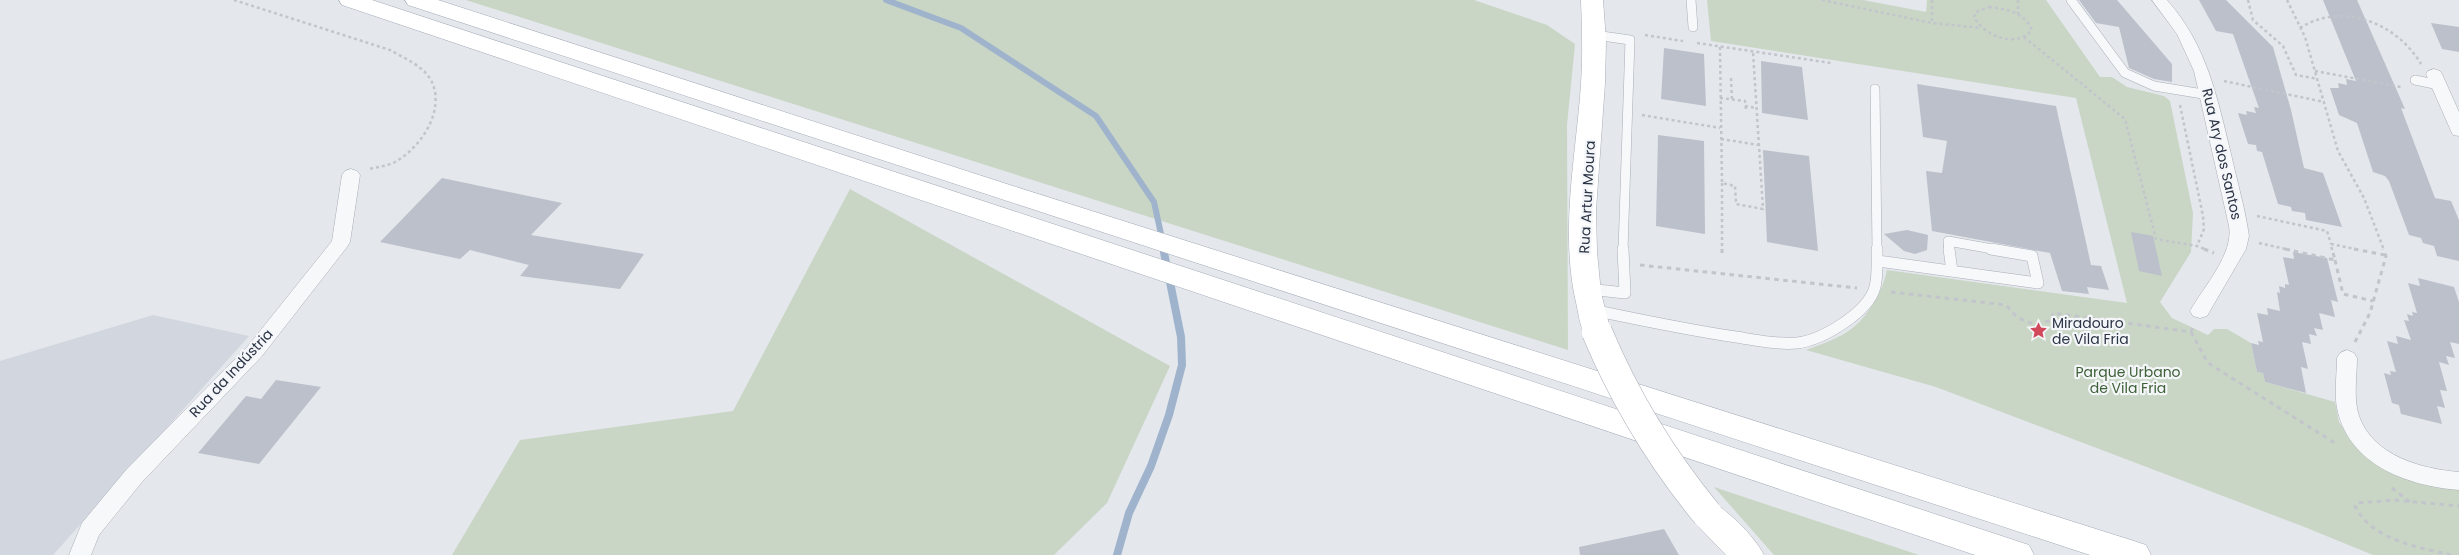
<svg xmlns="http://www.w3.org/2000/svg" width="2459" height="555" font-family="Poppins,sans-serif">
<rect width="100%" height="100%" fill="#e4e7ec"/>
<path fill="#d2d6de" d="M153,315L249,336L53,555H0V361Z"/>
<path fill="#c9d6c5" d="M466,0H1474L1547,25L1575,44L1567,125L1568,350Z
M1707,0H1863L1926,12L1927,0H2046L2100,77H2112L2127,87L2164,96L2170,101L2193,213L2191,252L2160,302L2172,318L2208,335L2214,329H2227L2251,343L2257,372L2263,373L2265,382L2335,402L2339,422L2355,445L2459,489V555H2373L2302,526L1936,387L1806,350C1818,345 1831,341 1842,335C1865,323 1882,294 1887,270L2127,303L2076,98L1711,41Z
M850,189L1170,366L1107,503L1054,555H452L520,440L733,411Z
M1714,487L1919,555H1774Z"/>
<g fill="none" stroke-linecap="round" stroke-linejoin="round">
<path stroke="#9fb4cc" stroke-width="6" d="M886,0L961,28L1096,116L1154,202L1161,234"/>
<path stroke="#9fb4cc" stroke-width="8" d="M1164,252L1166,263
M1117,555L1129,513L1151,466L1169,415L1182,365L1181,337L1170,282"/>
</g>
<path fill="#bbc0ca" d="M2079,0H2117L2172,64V82L2154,79L2129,68L2119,27L2096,23Z
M2199,0H2226L2273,47L2291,110L2304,168L2323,173L2342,227L2306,220L2305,213L2292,211L2291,207L2278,204L2262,152L2257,151L2256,145L2248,144L2238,113L2247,115L2246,111L2256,113L2254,107L2259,108L2233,34L2216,31Z
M2323,0H2357L2405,109L2401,108L2435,198L2451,201L2459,220V261L2437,256L2434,246L2423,243L2421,238L2409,235L2389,181L2385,176L2373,172L2357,123L2339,115L2330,88H2339L2338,83L2347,85L2346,79L2356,81Z
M2431,23L2459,27V52L2442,49Z
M1664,48L1704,54L1706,106L1661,99Z
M1761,61L1802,67L1808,120L1762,113Z
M1917,84L2056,106L2091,265L2101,266L2109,290L2087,287L2089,294L2062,291L2050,253L1932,231L1926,171L1942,173L1947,141L1923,137Z
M1658,135L1704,141L1705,234L1656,226Z
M1763,150L1809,156L1818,251L1767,242Z
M442,178L562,203L531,235L644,254L620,289L520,276L529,265L470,250L460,259L380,242Z
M1907,230L1928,235L1927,250L1915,254L1904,251L1884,234Z
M2131,232L2153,236L2162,276L2139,271Z
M2293,252L2327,258L2338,302L2331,300L2335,317L2319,313L2323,330L2314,328L2317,336L2309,334L2311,344L2302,342L2308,369L2301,367L2306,393L2265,382L2263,373L2257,372L2251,343L2259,345L2258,341L2263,342L2257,313L2268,315L2267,308L2280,311L2277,292L2280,293L2279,286L2285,288V284L2289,285L2283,257L2294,259Z
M2418,278L2454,287L2459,302V344L2450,342L2455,358L2446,356L2449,365L2439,362L2447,391L2440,390L2445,408L2437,406L2442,424L2401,414L2399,405L2392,403L2384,373L2391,375L2390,371L2396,372L2387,341L2398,344L2396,336L2411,340L2404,320L2409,321L2407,314L2413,316L2412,312L2417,313L2408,283L2420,286Z
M276,380L321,387L259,464L198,453L246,396L261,399Z
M1664,529L1679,555H1580L1579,547Z"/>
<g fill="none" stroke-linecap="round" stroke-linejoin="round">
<defs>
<path id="lane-far1" d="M1691,0L1693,27
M2071,0L2125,73L2154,86L2209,95
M1595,35L1630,40L1623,250
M2415,80L2439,85
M1875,89L1877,250
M1949,250L1948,241L1998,250"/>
<path id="lane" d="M1949,249L1952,271
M1878,261L2038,283L2032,256L1991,249
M1588,289L1625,293L1623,249
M1593,310C1641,320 1688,330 1736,337C1756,340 1777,345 1797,343C1822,340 1868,313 1875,287C1878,275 1877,261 1877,249"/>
<path id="street" d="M2152,0H2167C2207,45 2217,97 2231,154C2237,181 2245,208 2249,236L2246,249L2207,316L2200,318L2193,316L2190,311C2204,286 2234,254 2229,226L2194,71L2177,34Z
M2434,69L2440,71L2442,74L2459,112V136L2453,135L2451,131L2426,74L2428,71Z
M351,169L357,171L360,175L350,242L347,247L262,356L142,482L99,535L91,555H69L82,523L126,470L248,346L332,241L342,175L345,171Z
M2347,350L2354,353L2357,358C2357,377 2353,398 2359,416C2373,456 2422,469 2459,472V490C2410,486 2354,467 2339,416C2333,398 2337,377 2337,358L2340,353Z"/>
<path id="secondary" d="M1581,0H1603L1606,41L1605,83L1596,210L1597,252L1601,293L1611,332L1607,340L1597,343L1587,340C1581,329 1579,318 1577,307C1559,234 1576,157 1581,84C1583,56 1582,28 1581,0Z
M1707,500C1726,507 1755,537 1764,555H1726L1696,524L1691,514L1696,504Z"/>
<path id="primary" d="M339,0H372L2017,541L2029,545L2034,555H1975L342,5Z
M405,0H438L1013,186L2134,541L2146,545L2151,555H2090L408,5Z"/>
</defs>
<use href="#lane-far1" stroke="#a9aeb7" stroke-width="10"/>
<use href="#lane" stroke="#a9aeb7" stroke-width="12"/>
<use href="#street" stroke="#a9aeb7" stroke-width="1"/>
<use href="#secondary" stroke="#a9aeb7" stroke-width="1"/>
<use href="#primary" stroke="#a3abb8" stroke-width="1"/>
<path stroke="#c2c5cb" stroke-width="2.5" stroke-dasharray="3 3" stroke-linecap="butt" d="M234,0L390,50C404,58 423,66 431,80C446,109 422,147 395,162C387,166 378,167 369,169
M1822,0L1932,23L1981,28
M1932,0V23
M2018,0V14
M2248,0L2253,20L2283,46L2296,75L2318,79
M2287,0L2305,37L2338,151L2364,198L2384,250
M1989,7C2007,9 2024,12 2032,30C2016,49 1984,36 1974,17L1976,12Z
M2300,28C2342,1 2397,23 2421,64
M1645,35L1683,41
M2024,37L2125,119L2156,239L2197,246L2207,250
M1697,43L1831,63
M1720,47L1722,183L1735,186L1736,204L1763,209L1753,52
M2315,71L2401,87
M1731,78L1732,99
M2224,81L2324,102
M1720,98L1745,101L1746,110
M2180,105L2203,216L2204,229L2197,246
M1745,106L1756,108
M1642,115L1720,128
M1721,139L1759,145
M1722,183V250
M2257,216L2327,231L2331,244
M2259,243L2290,250
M2332,250L2331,244L2360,250"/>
<path stroke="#c2c5cb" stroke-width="3" stroke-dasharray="4.5 4.5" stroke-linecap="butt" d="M1722,249V253
M2204,249L2214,253
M2285,249L2335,260L2332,249
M2354,249L2385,255
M2335,260L2343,294L2373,301
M1640,265L1857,288
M1891,292L2006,305L2015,315L2026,322L2039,324L2052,320L2053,313L2191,332L2193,327
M2191,332L2208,363L2338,445
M2355,342L2370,313L2386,256L2383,249
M2392,488L2410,502
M2451,555C2418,547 2371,540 2355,506L2357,503L2394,500L2459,506"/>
<use href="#lane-far1" stroke="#f7f8fa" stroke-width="9"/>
<use href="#lane" stroke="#f7f8fa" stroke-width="11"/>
<use href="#street" fill="#f7f8fa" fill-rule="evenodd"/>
<use href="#secondary" fill="#fff" fill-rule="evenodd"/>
<use href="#primary" fill="#fff" fill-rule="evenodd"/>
<defs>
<path id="secondary-bridge" d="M1597,332C1625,399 1661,458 1707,514"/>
</defs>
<use href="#secondary-bridge" stroke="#a9aeb7" stroke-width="31" stroke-linecap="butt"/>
<use href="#secondary-bridge" stroke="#fff" stroke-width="30"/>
</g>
<defs>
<symbol id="sight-bare" viewBox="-9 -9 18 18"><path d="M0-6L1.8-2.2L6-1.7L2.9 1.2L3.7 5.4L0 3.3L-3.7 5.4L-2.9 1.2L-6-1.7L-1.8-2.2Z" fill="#d1495b" stroke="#f4f6f9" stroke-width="2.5" paint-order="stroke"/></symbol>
</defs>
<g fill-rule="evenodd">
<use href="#sight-bare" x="2026" y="318" width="25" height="25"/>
</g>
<g text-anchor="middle" stroke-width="4.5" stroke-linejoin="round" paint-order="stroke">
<g font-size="14" fill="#2b3445" stroke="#f4f6f9">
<text transform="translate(2222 154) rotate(77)" y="5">Rua Ary dos Santos</text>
<text transform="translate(1587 197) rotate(-87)" y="5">Rua Artur Moura</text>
<text transform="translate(231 373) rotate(-47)" y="5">Rua da Indústria</text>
</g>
<g font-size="14" fill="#2b3445" stroke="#f4f6f9" text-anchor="start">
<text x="2052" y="328">Miradouro<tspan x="2052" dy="16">de Vila Fria</tspan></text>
</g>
<g font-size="14" fill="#3f6138" stroke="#f4f6f9">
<text x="2128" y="377">Parque Urbano<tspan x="2128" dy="16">de Vila Fria</tspan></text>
</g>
</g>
</svg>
